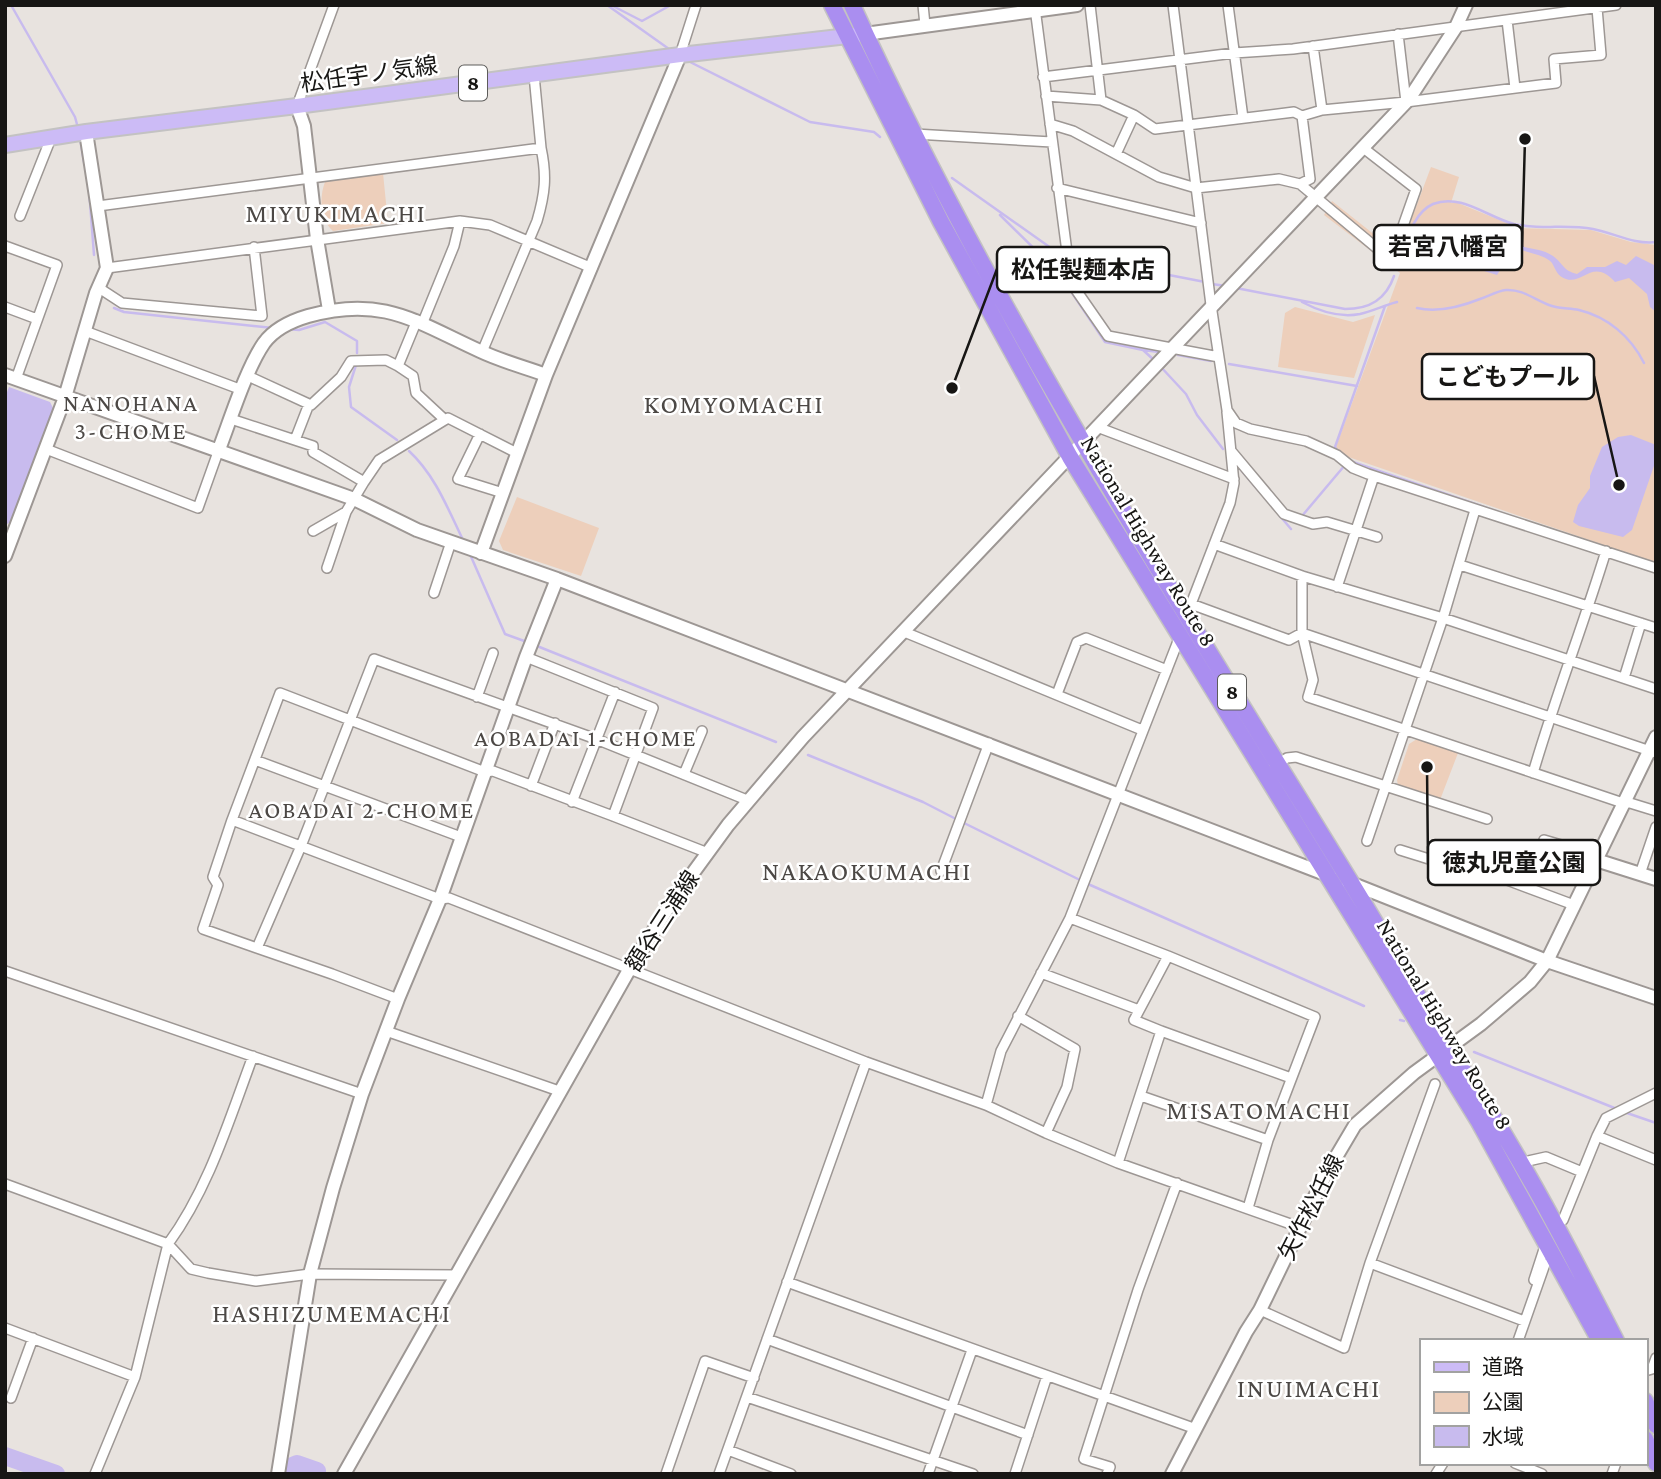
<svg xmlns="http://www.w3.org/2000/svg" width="1661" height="1479" font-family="'Crimson Pro','Noto Sans JP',serif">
<rect width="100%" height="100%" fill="#e8e3df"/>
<path fill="#edcfbb" d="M1431,167L1459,177L1451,203H1458L1519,228L1591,230L1631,242L1656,245V563L1334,452L1400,273L1324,215L1332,201L1395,251L1401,247Z
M383,173L388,223L333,231C320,220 319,197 325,182Z
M1295,307L1353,322L1375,315L1354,378L1278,367L1285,313Z
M517,497L599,528L581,576L503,550L499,541Z
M1417,739L1458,753L1440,800L1398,786L1397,780L1409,744Z"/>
<path fill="#c8bbee" d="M1498,238L1507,241L1519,239L1524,247C1534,249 1544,250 1553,256C1564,264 1562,270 1577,274L1587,267H1605L1617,261L1626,265L1636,256L1656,266V312L1650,307L1647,294L1629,278L1615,282C1593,257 1583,285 1566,279C1557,276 1556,270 1552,263C1547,256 1530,253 1522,250L1511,262H1505L1497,275L1484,271L1481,267L1487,256L1488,243Z
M9,387L50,402L54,410L11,522L7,524L5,397Z
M1631,435L1656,445V460L1632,530L1623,537L1579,526L1573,522L1578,505L1590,488V476L1602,447L1618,437Z"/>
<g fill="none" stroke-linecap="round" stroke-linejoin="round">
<path stroke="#c8bbee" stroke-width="2.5" d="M11,5L75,117L78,128
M607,5L669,49
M611,5L642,21L671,5
M690,62L810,122L874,132L880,137
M80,138L84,162
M952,178L1058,253L1065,254
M89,189L94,255
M1000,215L1058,272L1105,342L1143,350L1155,361
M1402,252C1408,236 1415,212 1433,204C1461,193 1487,217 1514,224C1540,230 1567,224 1593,229C1614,233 1635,245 1656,242
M1071,256L1205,282
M1212,284L1226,286
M1236,288L1345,309C1369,309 1386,300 1394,276
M1302,302C1319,311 1340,318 1360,314C1373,311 1385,305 1397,302
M114,308L124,312L273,328
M1417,308C1438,313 1460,307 1480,299C1489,296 1497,291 1506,290C1524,289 1536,301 1552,306C1561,309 1570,308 1579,310C1608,317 1631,337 1644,363
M287,329L299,330L325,322L357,341V353
M1143,350L1159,352
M1178,355L1211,361
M1229,364L1357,386
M356,365L349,387L351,407L397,440
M1160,366L1186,394L1197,415L1223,449
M409,451C435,475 448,509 463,540
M1339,453L1335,447L1385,306
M1350,461L1516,518
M1242,471L1258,490
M1280,516L1291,529
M1302,516L1345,465
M469,552L505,634L527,642
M537,646L776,742
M808,755L923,802L956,819
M962,822L1082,881
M1088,884L1364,1006
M1400,1020L1404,1021
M1474,1052L1617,1109
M1624,1112L1656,1123"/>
<path stroke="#c8bbee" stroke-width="18" d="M5,1456L56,1474
M290,1467L297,1464L317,1471"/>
<defs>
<path id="street" d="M923,5L925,25
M1090,5L1101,100
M1173,5L1211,305L1227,410L1236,423L1250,429L1306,441L1337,455L1353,468L1368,474L1656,568
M1228,5L1243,118
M1035,8L1067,252V277L1108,336L1219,357
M1507,20L1515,88
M1398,34L1406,102
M1313,46L1322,110
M680,55L696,5
M534,75L541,148
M1043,77L1234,53L1293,49L1616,5
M1046,96L1101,100L1134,115L1155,129L1294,112L1302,116L1322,110L1406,102L1556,83L1554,59L1601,55L1597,8
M297,106L334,5
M1050,124L1073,131L1159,177L1196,188L1279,179L1300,184L1391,260L1416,189L1362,147
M915,134L1052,142
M1116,154L1134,115
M1300,184L1310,179L1302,116
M1057,188L1201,223
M98,206L541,148C547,176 545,194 537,221L482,352
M20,216L51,138
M5,246L57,265L16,379
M107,268L460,221L490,225L592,268
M99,288L122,303L262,316L254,247
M5,307L37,319
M417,320L398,366L413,376L416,393L445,420
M423,322L454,246L460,221
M85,331L242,390
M248,376L311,405L341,377L351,361L386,360L398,366
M231,419L313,446V452L364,482L346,512L327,568
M1097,427L1234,479
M480,434L458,479L503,493
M295,440L309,404
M46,449L198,508L218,452
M1232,452L1284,514L1313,524L1327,522L1377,537
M364,482L379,460L448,418L517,453
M313,531L346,512
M1214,544L1302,576L1443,618L1656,689
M1460,565L1656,628
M1302,576V633L1313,680L1308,697L1623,803H1630L1656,811
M1337,587L1374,476
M434,593L451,542
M1191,604L1230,503L1234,483L1227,412
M1182,609L1191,604L1289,640L1302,633L1656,753
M902,631L1142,730
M526,657L653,708L613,816L493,771L485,772L280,693L232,820L440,899L449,898L866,1062L986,1105L1046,1133L1118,1163L1299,1227
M1624,678L1641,623
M1057,694L1077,642L1086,638L1167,670
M477,697L493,653
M255,760L461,837
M1277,764L1287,758L1296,757L1487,819
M1533,773C1555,698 1583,626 1606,551
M684,774L702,731
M531,786L555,723
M572,802L615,692
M613,816L708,853
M232,820L213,877L218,885L203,929L257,948
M1544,840L1599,856
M1367,841L1443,618L1475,510
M1400,850L1493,879L1499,877L1574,905
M941,871L989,743
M1640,874L1656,827
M1070,918L1168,956
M5,971L362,1094
M1041,973L1139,1010
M398,999L332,974L257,948L301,846L374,659L596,739L747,800
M1018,1016L1075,1049L1067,1087L1046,1133
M386,1031L559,1091
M1161,1031L1291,1078
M1656,1093L1606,1118L1597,1136L1656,1160
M1141,1096L1268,1140
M986,1105L1001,1051L1070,918L1180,636
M1118,1163L1161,1031L1134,1020L1168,956L1315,1017L1268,1140L1248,1208
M1519,1163L1546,1157L1582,1172
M5,1184L168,1244L191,1269L208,1273L256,1281L310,1274L456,1275
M1563,1220L1597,1136
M1370,1263L1524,1321
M1534,1280L1546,1243
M787,1282L1196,1429
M1260,1310L1344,1348L1370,1263L1435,1084
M5,1328L135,1377
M767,1339L1028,1435
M1518,1341L1545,1264
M1645,1371L1652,1369L1656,1358
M747,1397L973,1474
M11,1398L33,1338
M728,1450L791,1474
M1515,1463L1542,1474
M95,1474L135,1377L168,1244C209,1188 229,1120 253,1056
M666,1474L705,1361L754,1378
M719,1474L866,1062
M928,1474L972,1350
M1015,1474L1047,1376
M1107,1474L1110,1467L1084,1459L1138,1290L1177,1183
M1436,1474L1443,1463
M1612,1474L1616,1463"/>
<path id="secondary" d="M865,34L1077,5
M297,106L304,126L317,239L329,310
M5,375L354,499L417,530L557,579L1330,876
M218,452C230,421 246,369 264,343C275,328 291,321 308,316C383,295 416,322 480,351C501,361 524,367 546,375
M481,553L546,375L680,55
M5,556L65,397L96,293L107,268L86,132
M1596,860L1656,879
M1348,882L1547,961L1656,998
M278,1474L310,1274L333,1188L362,1094L398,999L440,899L526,657L557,579
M344,1474L629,970L671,903L728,825L803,737L1409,99L1456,27L1466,5
M1172,1474L1246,1332L1260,1310L1326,1174L1355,1125L1414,1073L1481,1024L1530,982L1547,961L1656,737"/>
<path id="primary" d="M5,145L86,132L297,106L680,55L857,35"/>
<path id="highway" d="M832,5L941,222L1070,457L1478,1120L1600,1341
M852,5C993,312 1176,598 1353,886C1385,938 1415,992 1447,1045C1460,1068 1476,1088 1489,1110C1536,1185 1576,1263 1616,1341
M1645,1401L1656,1425
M1645,1439L1656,1463"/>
</defs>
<use href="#street" stroke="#9d9794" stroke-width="12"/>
<use href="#secondary" stroke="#9d9794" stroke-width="16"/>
<use href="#primary" stroke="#c3c2c2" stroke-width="18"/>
<use href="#highway" stroke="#c3c2c2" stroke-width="19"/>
<use href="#street" stroke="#fff" stroke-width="9"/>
<use href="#secondary" stroke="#fff" stroke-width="12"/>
<use href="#primary" stroke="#ccbbf6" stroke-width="14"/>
<use href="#highway" stroke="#aa8ef0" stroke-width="16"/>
</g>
<g text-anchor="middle" stroke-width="5" stroke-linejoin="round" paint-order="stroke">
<g fill="#fff" stroke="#5d5c5a" stroke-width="2">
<rect x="459" y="65.5" width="28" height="35" rx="5"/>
<rect x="1218" y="674.5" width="28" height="35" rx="5"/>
</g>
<g font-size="21" font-weight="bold" fill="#171614">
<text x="473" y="90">8</text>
<text x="1232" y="699">8</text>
</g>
<g font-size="23" fill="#171614" stroke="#fff">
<text transform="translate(369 74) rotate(-8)" y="8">松任宇ノ気線</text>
<text transform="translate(1149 541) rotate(59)" y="8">National Highway Route 8</text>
<text transform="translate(662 921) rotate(-57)" y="8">額谷三浦線</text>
<text transform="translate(1445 1024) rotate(59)" y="8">National Highway Route 8</text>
<text transform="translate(1311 1207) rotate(-63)" y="8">矢作松任線</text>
</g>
<g font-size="24" letter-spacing="2" fill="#4c4845" stroke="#fff">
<text x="131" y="411">NANOHANA<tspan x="131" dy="28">3-CHOME</tspan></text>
<text x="586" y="746">AOBADAI 1-CHOME</text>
<text x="362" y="818">AOBADAI 2-CHOME</text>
</g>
<g font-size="26" letter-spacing="2" fill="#4c4845" stroke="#fff">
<text x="336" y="222">MIYUKIMACHI</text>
<text x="734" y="413">KOMYOMACHI</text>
<text x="867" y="880">NAKAOKUMACHI</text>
<text x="1259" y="1119">MISATOMACHI</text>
<text x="332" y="1322">HASHIZUMEMACHI</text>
<text x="1309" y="1397">INUIMACHI</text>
</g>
</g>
<path fill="none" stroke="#171614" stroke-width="2.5" d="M1525 139L1522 247M952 388L997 269M1619 485L1594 376M1427 767L1428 863"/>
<g fill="#171614" stroke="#fff" stroke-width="2.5">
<circle cx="1525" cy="139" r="7"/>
<circle cx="952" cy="388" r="7"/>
<circle cx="1619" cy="485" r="7"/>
<circle cx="1427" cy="767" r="7"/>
</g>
<g fill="#fff" stroke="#171614" stroke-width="2.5">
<rect x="1374" y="225" width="148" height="45" rx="7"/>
<rect x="997" y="247" width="172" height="45" rx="7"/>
<rect x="1422" y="354" width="172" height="45" rx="7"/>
<rect x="1428" y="840" width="172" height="45" rx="7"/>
</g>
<g font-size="24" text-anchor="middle" font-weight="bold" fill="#171614">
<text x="1448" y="255">若宮八幡宮</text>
<text x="1083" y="278">松任製麺本店</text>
<text x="1508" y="385">こどもプール</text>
<text x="1514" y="871">徳丸児童公園</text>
</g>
<rect width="1661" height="1479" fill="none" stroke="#171614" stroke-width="14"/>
<rect x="1420" y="1339" width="228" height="126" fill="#ffffff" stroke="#a2a2a1" stroke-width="2"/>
<rect x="1434" y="1362" width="35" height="10" fill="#ccbbf6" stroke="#a2a2a1" stroke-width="2"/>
<text x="1482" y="1374" font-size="21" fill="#171614">道路</text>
<rect x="1434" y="1392" width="35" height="21" fill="#edcfbb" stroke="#a2a2a1" stroke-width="2"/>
<text x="1482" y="1409" font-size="21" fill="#171614">公園</text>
<rect x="1434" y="1426" width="35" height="21" fill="#c8bbee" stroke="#a2a2a1" stroke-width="2"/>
<text x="1482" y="1444" font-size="21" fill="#171614">水域</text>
</svg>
